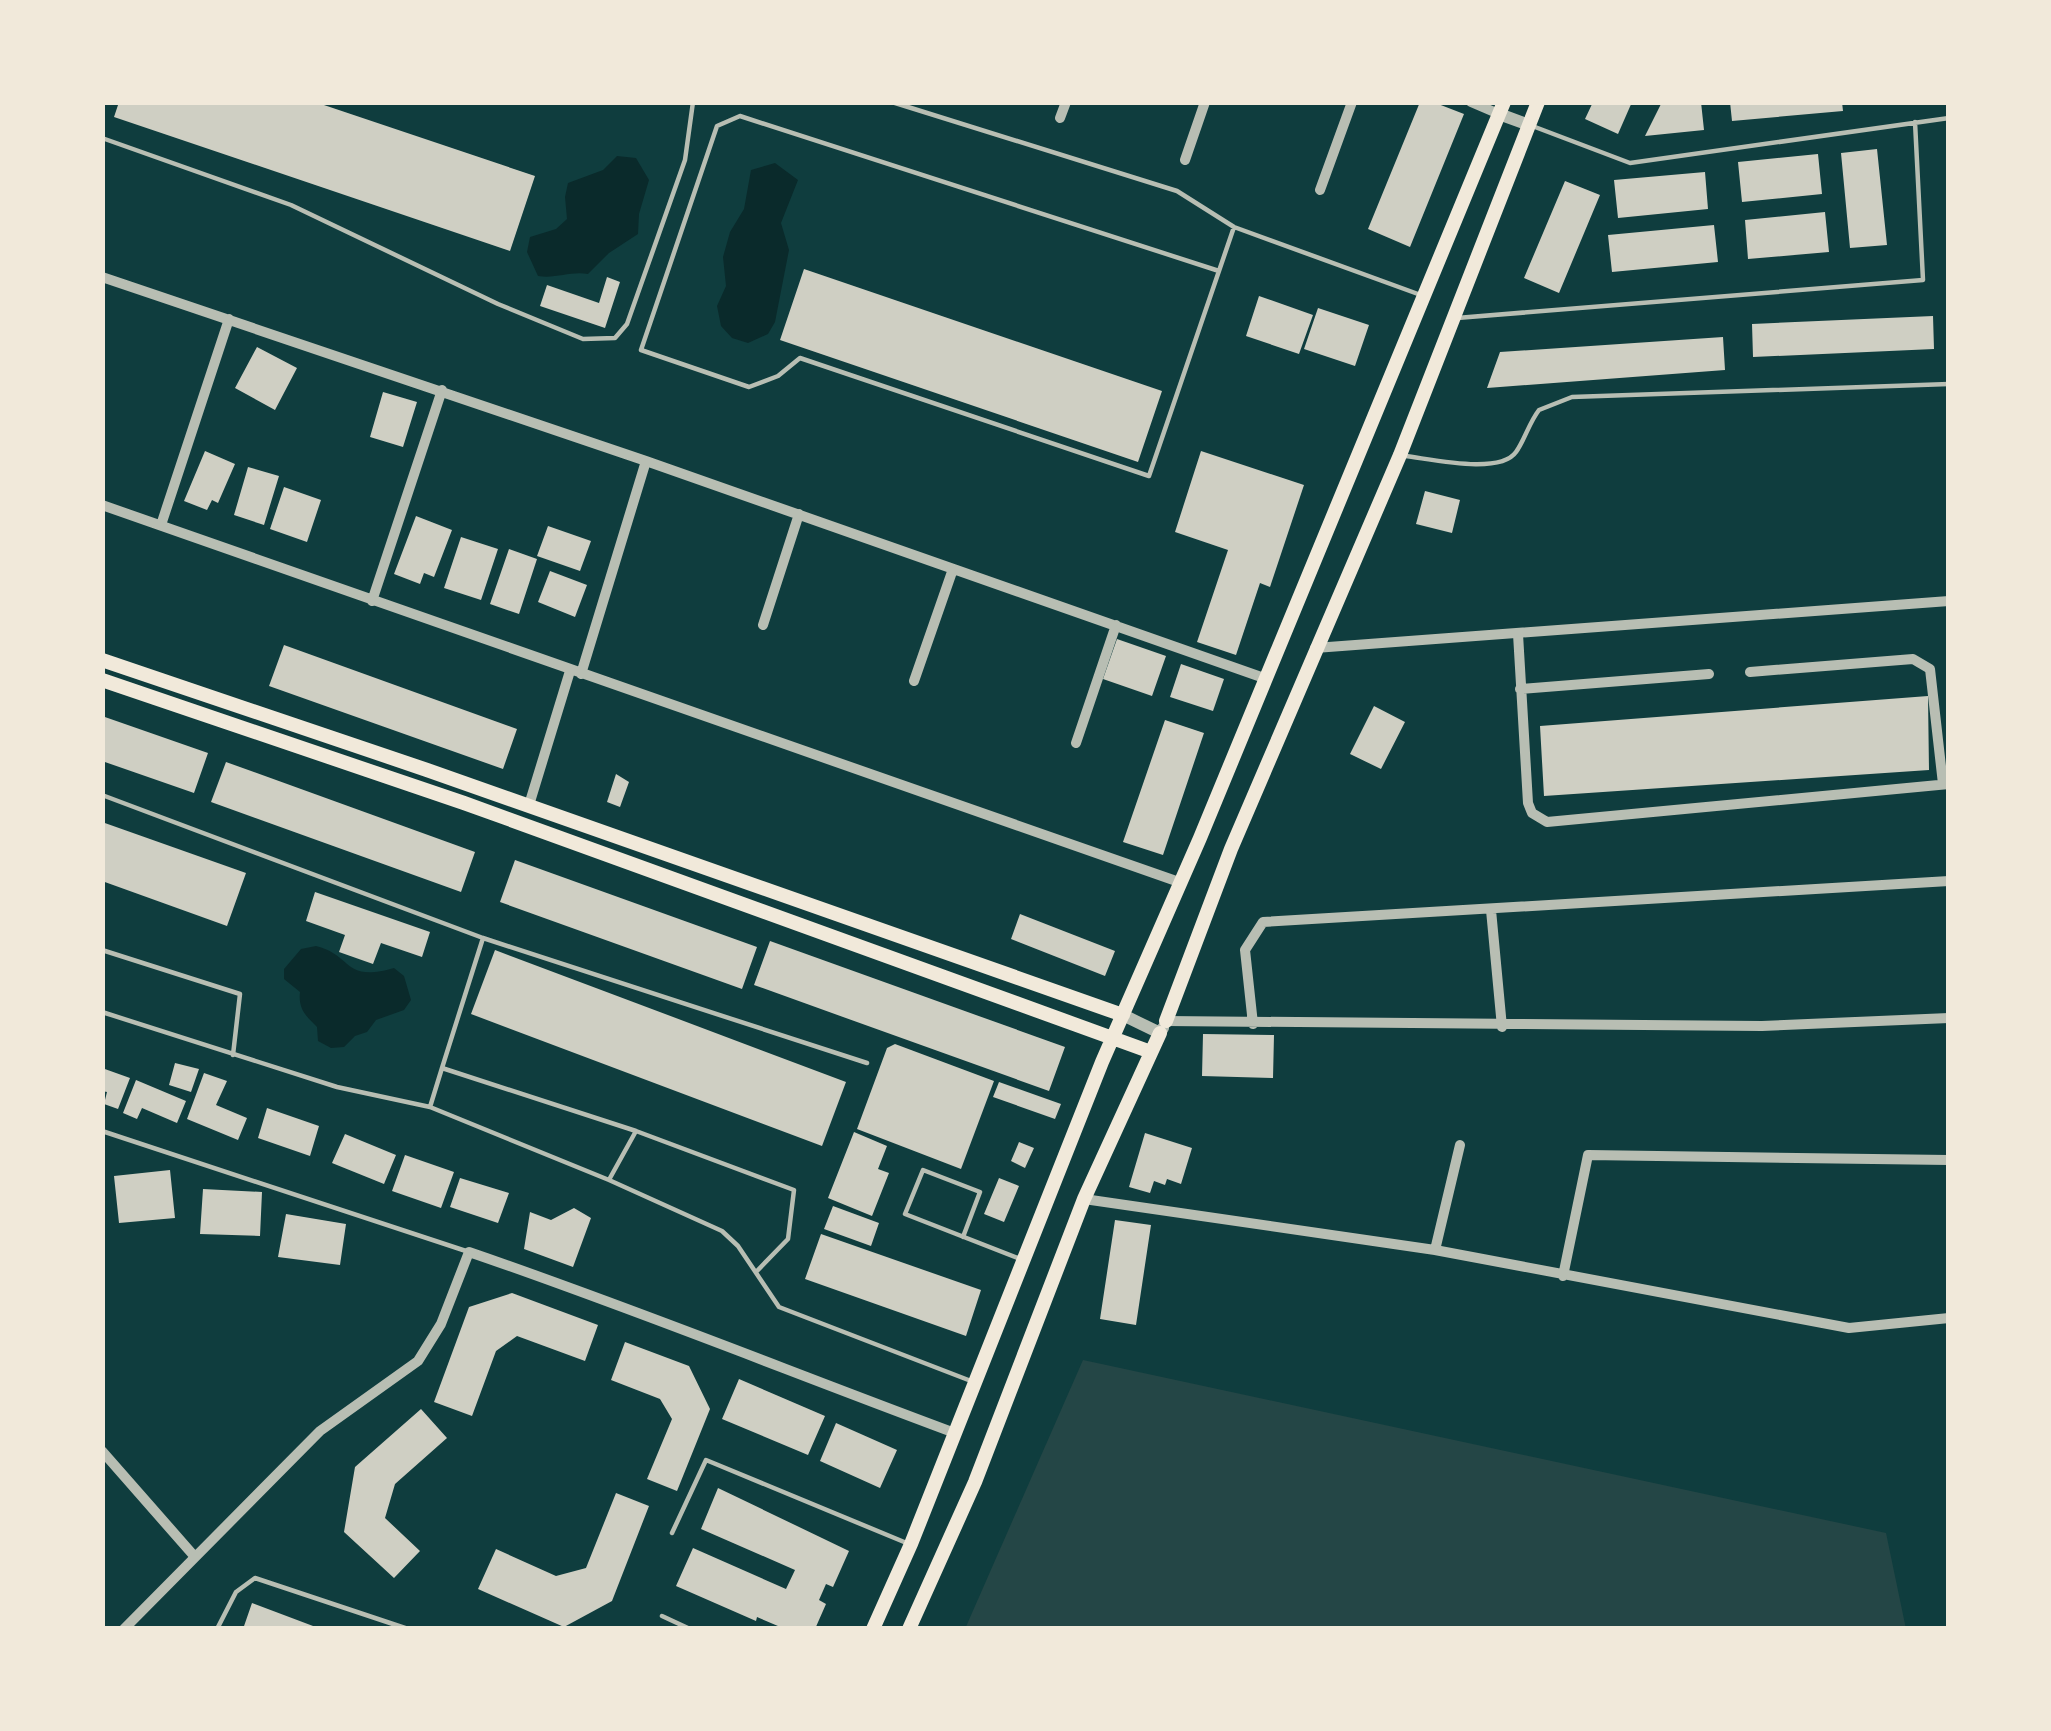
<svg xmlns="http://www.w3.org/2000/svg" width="2051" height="1731" font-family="'Nunito Sans',sans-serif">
<rect width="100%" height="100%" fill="#0f3d3e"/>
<path fill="#244646" d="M1083,1360L1886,1533L1906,1629H965Z"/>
<path fill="#0a2a2b" d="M617,156L636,158L649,180L639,214L638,234L609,253L588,274C570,271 556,279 538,276L527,252L530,237L556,229L567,219L565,197L568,183L603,170Z
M775,163L798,180L781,223L789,250L775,322L768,334L748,343L732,338L721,326L717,306L726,286L723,257L730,232L744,209L751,170Z
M316,946C353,955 343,983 394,968L404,976L411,1000L404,1010L376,1020L367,1032L355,1036L344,1047L331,1048L318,1041L317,1027C306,1016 298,1009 300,992L284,979V969L301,949Z"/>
<path fill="#cfcfc3" d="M119,102H315L535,176L510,251L114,117Z
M1420,102H1433L1464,114L1410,247L1368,229Z
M1593,102H1632L1618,134L1585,119Z
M1662,102H1701L1704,130L1645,136Z
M1730,102H1842L1843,111L1732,121Z
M1877,149L1887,245L1850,248L1841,153Z
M1818,154L1822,194L1742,202L1738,162Z
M1705,172L1708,209L1618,218L1614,180Z
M1565,181L1600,195L1559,293L1524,278Z
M1825,212L1829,252L1748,259L1745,220Z
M1714,225L1718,262L1612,272L1608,235Z
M804,269L1162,391L1138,462L780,340Z
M607,277L620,282L605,328L540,306L547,285L599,303Z
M1259,296L1313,315L1299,354L1246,336Z
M1318,308L1369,325L1355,366L1304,349Z
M1933,316L1934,349L1753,357L1752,324Z
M1723,337L1725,370L1487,388L1500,352Z
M257,347L297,368L275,410L235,388Z
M383,392L417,402L403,447L370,437Z
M205,451L235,464L218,503L212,500L207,510L184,501Z
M1201,451L1304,485L1270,587L1260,583L1236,655L1197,642L1228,550L1175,532Z
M248,467L279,476L264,525L234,515Z
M284,487L321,500L307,542L270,529Z
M1425,491L1460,500L1452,533L1416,524Z
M416,516L452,530L434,577L424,573L420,584L394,574Z
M548,526L591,541L580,571L537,556Z
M461,537L498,549L481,600L444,588Z
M509,549L537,559L519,614L490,604Z
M550,571L587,585L575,617L538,602Z
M1117,639L1166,656L1152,696L1103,679Z
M284,645L517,729L503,769L269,686Z
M1181,664L1224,679L1213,711L1170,697Z
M1928,696L1929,770L1544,796L1540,726Z
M1374,706L1405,722L1381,769L1350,754Z
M102,716L208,753L194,793L102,761Z
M1165,720L1204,733L1163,855L1123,842Z
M226,762L475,852L461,892L211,802Z
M616,774L629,782L620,807L607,802Z
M102,822L246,873L227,926L102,881Z
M515,860L757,947L742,989L500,902Z
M315,892L430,932L422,957L381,943L373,964L339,952L345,935L306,921Z
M1020,914L1115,951L1105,976L1011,939Z
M770,941L1065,1047L1049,1091L754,985Z
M495,950L846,1082L822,1146L471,1014Z
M1203,1034L1274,1035L1273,1078L1202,1076Z
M895,1044L994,1081L961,1169L857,1129L887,1048Z
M175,1063L199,1069L191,1092L169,1085Z
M102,1068L130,1078L118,1109L104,1104L107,1092L102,1091Z
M204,1073L227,1081L216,1105L247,1118L238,1140L187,1119Z
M136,1080L186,1101L177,1123L142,1108L137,1119L123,1113Z
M999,1082L1061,1104L1055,1119L993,1097Z
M267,1108L319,1126L310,1156L258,1138Z
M854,1132L887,1146L878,1169L889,1173L872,1216L828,1198Z
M1145,1133L1192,1148L1181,1184L1167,1179L1165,1185L1154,1181L1150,1193L1129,1187Z
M345,1134L396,1155L384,1184L332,1163Z
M1019,1142L1034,1148L1025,1168L1011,1161Z
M405,1155L454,1172L441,1208L392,1191Z
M170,1170L175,1218L119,1223L114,1176Z
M460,1178L509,1193L498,1223L450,1207Z
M999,1178L1019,1186L1004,1222L984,1214Z
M203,1189L262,1192L260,1236L200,1234Z
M833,1206L879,1223L871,1246L824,1229Z
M574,1208L591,1218L573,1267L524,1249L530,1212L551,1220Z
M286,1214L346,1224L340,1265L278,1257Z
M1115,1220L1151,1225L1136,1325L1100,1319Z
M821,1234L981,1290L966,1336L805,1279Z
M512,1293L598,1325L585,1361L517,1336L496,1351L472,1416L434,1402L469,1307Z
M625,1342L689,1366L710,1409L677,1491L647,1479L672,1419L660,1399L611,1380Z
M739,1379L825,1416L808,1455L722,1419Z
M421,1409L447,1438L395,1484L385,1518L420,1551L394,1578L344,1532L355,1467Z
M836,1423L897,1450L880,1488L820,1461Z
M718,1488L849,1551L833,1587L826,1584L819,1600L826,1604L815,1629H785L757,1617L756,1621L676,1586L693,1548L786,1589L795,1570L701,1529Z
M616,1493L649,1506L612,1601L564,1627L478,1589L496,1549L556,1576L586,1568Z
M252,1603L321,1629H243Z"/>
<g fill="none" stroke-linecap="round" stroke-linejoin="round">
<path stroke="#b8beb3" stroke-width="4.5" d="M657,102H680
M892,102L1177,191L1234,227L1418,294
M1535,127L1630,163L1949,118
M102,138L291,205L498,304L583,339L615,338L627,324L685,160L693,102
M1219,271L740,116L717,126L641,350L749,387L778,376L800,358L1149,476C1178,393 1206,310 1234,227
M1457,318L1923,280L1915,122
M1405,456C1431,459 1500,475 1516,452C1525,439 1529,423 1539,410L1572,397L1949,384
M102,795L483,938L867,1063
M102,950L240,994L233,1055
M102,1012L337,1087L430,1107L609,1180L722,1231L738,1246L779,1307L971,1381
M442,1068L483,938
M430,1107L442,1068L636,1131L794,1190L788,1239L757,1271
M102,1131L469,1252
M610,1178L636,1131
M963,1237L980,1192L923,1170L905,1214L1023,1260
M672,1533L706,1460L909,1544
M662,1616L690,1629
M217,1629L236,1592L255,1578L408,1629"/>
<path stroke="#b8beb3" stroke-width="10" d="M1471,102L1499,114
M1060,118L1066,102
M1185,160L1205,102
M1320,190L1352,102
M102,277L646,461L1264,678
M102,505L1179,882
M161,525L229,319
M372,601L442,390
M763,625L799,514
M1518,634L1528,803L1532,813L1547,822L1949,784
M1315,648L1949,601
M1750,672L1913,659L1930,669L1943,784
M581,674L646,461
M914,681L953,569
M1520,689L1709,674
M1076,743L1116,625
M529,805L570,671
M1491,910L1502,1027
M1166,1021L1762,1026L1949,1018
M1253,1024L1245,950L1263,922L1949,881
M1084,1199L1435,1250L1849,1328L1949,1318
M1435,1250L1460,1145
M1563,1276L1588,1155L1949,1160
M102,1451L195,1557
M124,1629L320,1431L418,1361L441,1324L469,1252C633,1308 793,1373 955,1433"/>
<path stroke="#b8beb3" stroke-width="12" d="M1499,114L1529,125
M1123,1015L1160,1033L1163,1028"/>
<path stroke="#f1e9da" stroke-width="14" d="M102,660L427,770L1123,1015
M102,680L464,803L1151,1052
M1166,1021L1231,849L1400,455L1538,102
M873,1629L911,1544L1102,1062L1200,838L1504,102
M909,1629L975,1482L1084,1199L1160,1033"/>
</g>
<rect width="2051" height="1731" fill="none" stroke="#f1e9da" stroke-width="210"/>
</svg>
